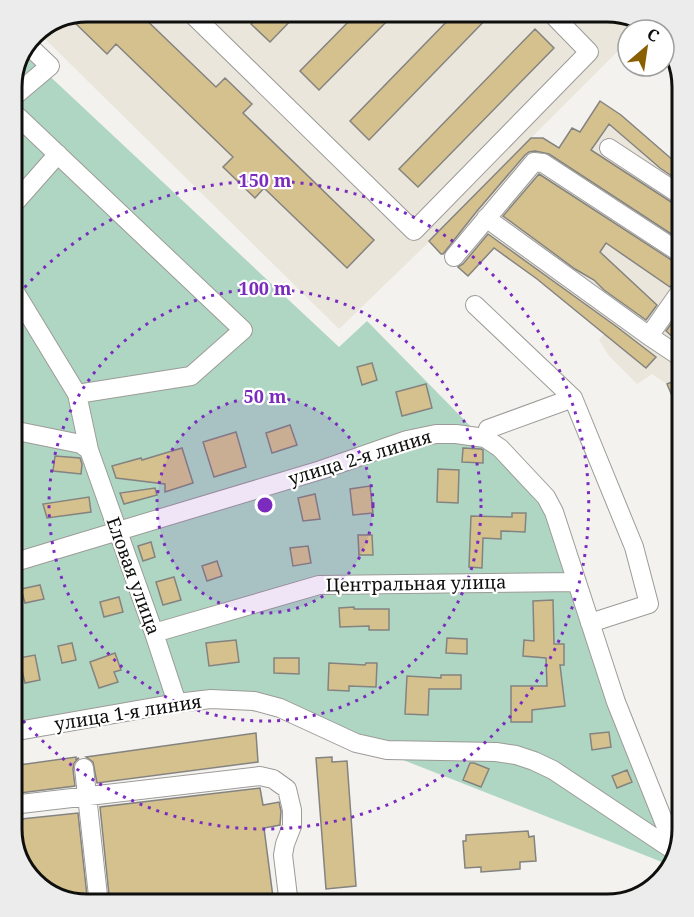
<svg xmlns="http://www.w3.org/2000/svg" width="694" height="917" font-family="'Noto Serif',serif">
<rect width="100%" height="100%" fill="#f3f2ee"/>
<path fill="#eae6db" d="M87,12H611L644,22L646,24L639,30H628V41L531,138H543L559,148L572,128L580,132L600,101L626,119L682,168V425L681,416L667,384L652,374L637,384L609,356L599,340L604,334L537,279L494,248L468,276L429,242L339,329L37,31Z"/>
<path fill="#afd6c3" d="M26,54L339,347L367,321L544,501L677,848L672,866L246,698L12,733V82Z"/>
<path fill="#d5c18e" stroke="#848380" stroke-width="1.5" d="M87,12H138L216,87L225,78L252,104L243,113L374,240L347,268L264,188L255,198L223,167L233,157L116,44L107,54L73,21L78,15Z
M262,12H299L270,42L251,24Z
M358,12H396L319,90L300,71Z
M456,12H493L369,140L350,121Z
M535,29L554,48L418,187L399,169Z
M600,101L621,115L682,168V183L660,168L609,124L591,150L682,209V241L549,154L535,151L529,152L525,155L477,211L443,254H441L429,241L531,138H543L559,148L572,128L580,132Z
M539,174L676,263L682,265V278L677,279L670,287L606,243L600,252L657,305L646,320L604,290L594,280L575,269L503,216Z
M488,234L617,327L656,357L646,368L537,279L494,248L468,276L458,267L463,264Z
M682,309V330L675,339L666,331Z
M372,363L377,380L362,385L357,367Z
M682,378V419L667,384Z
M426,384L432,408L402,416L396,392Z
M290,425L297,445L272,453L266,433Z
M236,432L246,467L214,477L203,442Z
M182,448L193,483L165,492V484L116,478L112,466L141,458L142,460Z
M463,448L481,449L483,450V463L462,462Z
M55,456L80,458L82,464L81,474L53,471Z
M438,469L459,470L458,503L437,502Z
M370,486L373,513L353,515L350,489Z
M155,488L157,495L124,504L120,493Z
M315,494L320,519L303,521L298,498Z
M89,497L91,512L47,518L43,504Z
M512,513H526L525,532L501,531V539L483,538L482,568L469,567L471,516L512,517Z
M358,535H372L373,555H359Z
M151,542L155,557L143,561L138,546Z
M308,546L311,563L293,566L290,548Z
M217,561L222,576L207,581L202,566Z
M174,577L181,600L163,605L156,582Z
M40,585L44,599L25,603L21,589Z
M119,597L123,612L104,617L100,602Z
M553,600L554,644H564V665H560L565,706L532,710V722H511V686H547L546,658L523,656L524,640L534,641L533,601Z
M354,607V609H389V630H369V626L340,627L339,608Z
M447,638L467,639V654L446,653Z
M236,640L239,662L209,666L206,643Z
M72,643L76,660L62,663L58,646Z
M115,653L121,670L114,672L118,682L99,688L90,662Z
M35,655L40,680L25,683L19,658Z
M274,658H299V674L274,673Z
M329,663L365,665L366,663H377L376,687L349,686V691L328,690Z
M441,675H461V689H429L428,715L405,714L407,676L441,678Z
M609,732L611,747L592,750L590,734Z
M256,733L258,762L97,783L93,762L86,757Z
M76,757V759L79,758L74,763L73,769L75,786L12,794V766Z
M332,757V762L347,761L356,886L326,889L316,758Z
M470,763H474L489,769L481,787L463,780Z
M627,770L632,782L617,788L612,776Z
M260,788L263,805L279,802L281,811L280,825L264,828L274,905H110L100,807Z
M78,813L88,905H83L49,895L25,871L12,830V820Z
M528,831L529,837L534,836L536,861L520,862V869L481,872V867L465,868L463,841H466V835Z"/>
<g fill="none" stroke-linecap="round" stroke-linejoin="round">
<defs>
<path id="minor" d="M190,12L414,231L589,52L550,12
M12,98L50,66L30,47
M12,111L243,330L191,376L77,394L89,450L154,633L177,703
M609,148L682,196
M12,206L58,154
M486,218L649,336L676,354L682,356
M454,257L534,162L543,163L682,254
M12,287L77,394
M475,305L573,398L634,547L649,604L590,623
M649,336L682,289
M12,430L81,444L89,450
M485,438L488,429L573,398
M12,563L321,470L407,440L436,434H456L485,438L500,448L546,497L554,512L616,702L676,852
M154,633L319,585L577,582
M12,732L177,703L211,699L254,701L280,708L356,743L387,750L496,752L516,755L534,761L553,770L676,852
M84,768L99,905
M12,805L260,776L273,779L287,789L292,810V826L285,844L283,855L289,905"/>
</defs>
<use href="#minor" stroke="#9c9b98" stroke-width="20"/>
<use href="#minor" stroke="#fff" stroke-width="18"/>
</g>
<circle cx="265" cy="505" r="108" fill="#7b2cbf" fill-opacity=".12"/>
<g fill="none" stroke="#7b2cbf" stroke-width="3" stroke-dasharray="3 6">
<circle cx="265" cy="505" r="108"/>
<circle cx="265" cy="505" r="216"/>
<path d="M13 301A324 324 0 1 1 13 709"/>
</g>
<g text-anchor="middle" stroke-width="4.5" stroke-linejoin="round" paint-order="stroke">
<g font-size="18" fill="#0f0f0e" stroke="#fff">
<text transform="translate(360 458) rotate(-17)" y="6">улица 2-я линия</text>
<text transform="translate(133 576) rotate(70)" y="6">Еловая улица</text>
<text transform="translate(416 584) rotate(-1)" y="6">Центральная улица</text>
<text transform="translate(128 713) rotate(-9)" y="6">улица 1-я линия</text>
</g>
</g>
<path d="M0 0H694V917H0ZM87 22H607A65 65 0 0 1 672 87V829A65 65 0 0 1 607 894H87A65 65 0 0 1 22 829V87A65 65 0 0 1 87 22Z" fill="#ececec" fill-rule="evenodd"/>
<path fill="none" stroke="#0f0f0e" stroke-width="3" d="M87 22H607A65 65 0 0 1 672 87V829A65 65 0 0 1 607 894H87A65 65 0 0 1 22 829V87A65 65 0 0 1 87 22Z"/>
<circle cx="265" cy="505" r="9" fill="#7b2cbf" stroke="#fff" stroke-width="3"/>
<g font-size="18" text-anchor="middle" font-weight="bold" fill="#7b2cbf" stroke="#fff" stroke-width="4.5" stroke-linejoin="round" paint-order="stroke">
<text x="265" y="187">150 m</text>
<text x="265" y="295">100 m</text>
<text x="265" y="403">50 m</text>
</g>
<g transform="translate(646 48) rotate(29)"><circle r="28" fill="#ffffff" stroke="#9f9f9f" stroke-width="1.5"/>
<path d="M0-4.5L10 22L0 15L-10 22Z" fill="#896000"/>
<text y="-9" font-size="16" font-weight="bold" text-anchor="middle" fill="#0f0f0e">С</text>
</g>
</svg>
